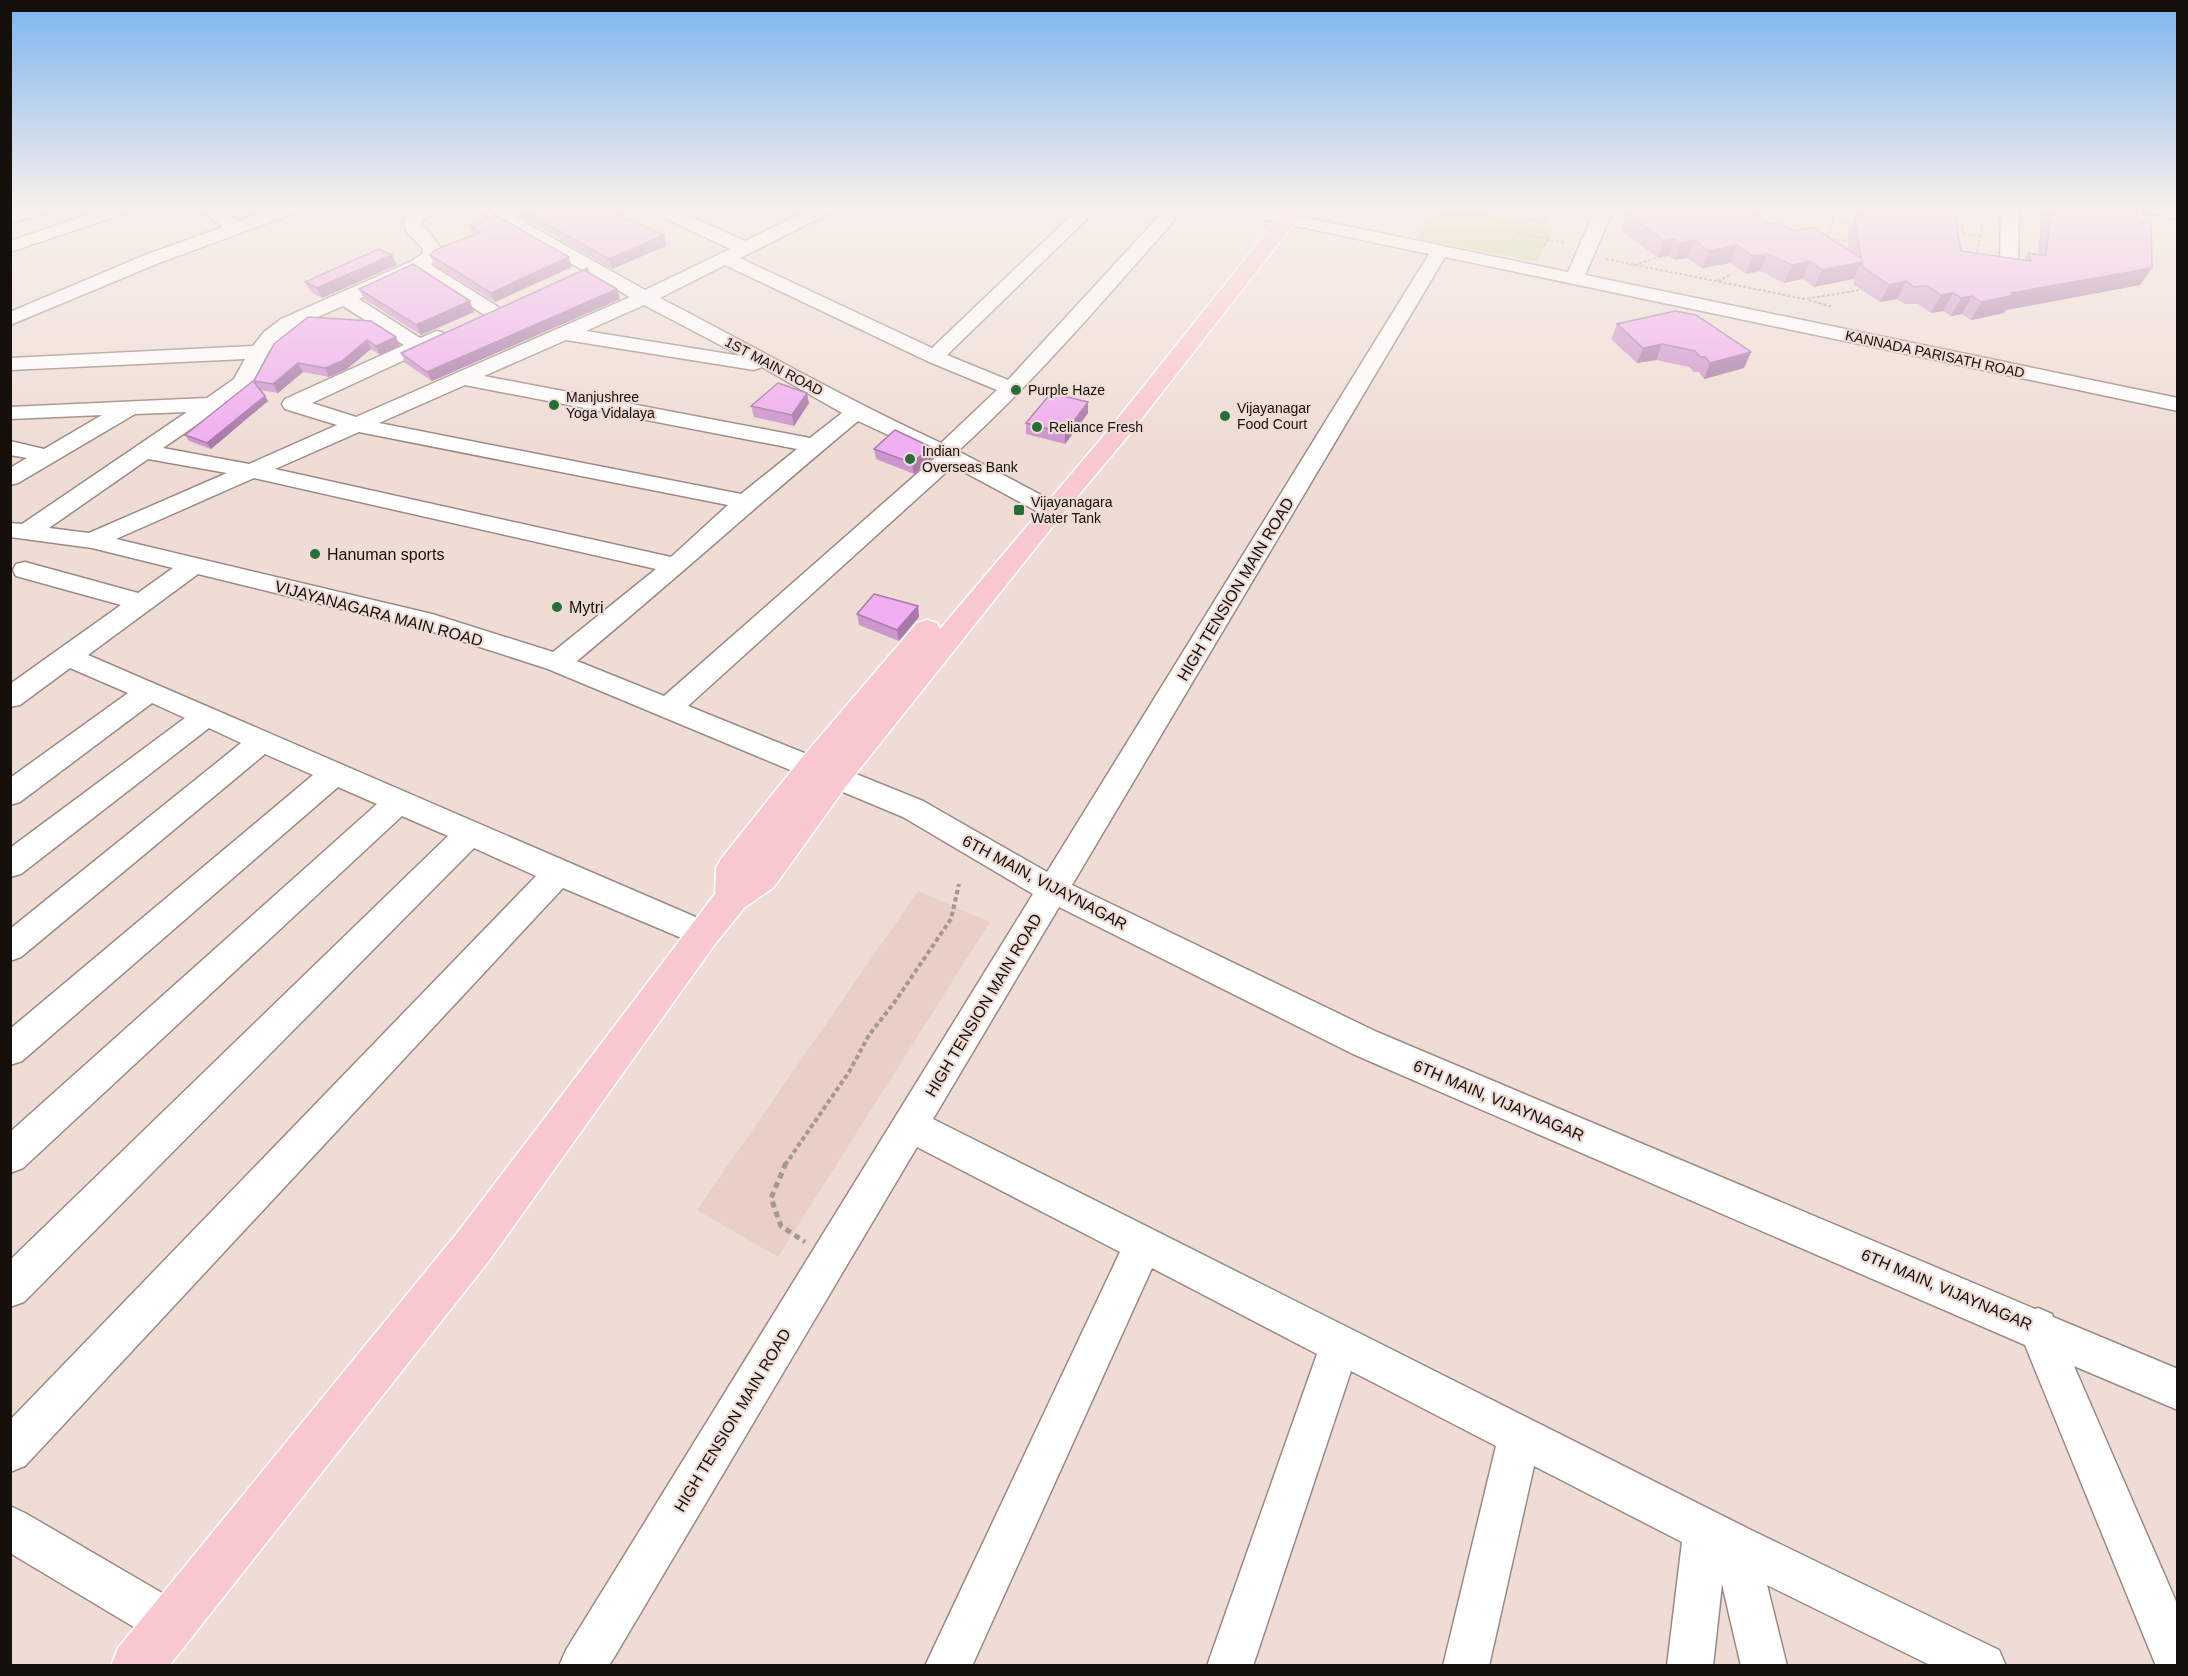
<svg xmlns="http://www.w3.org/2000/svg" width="2188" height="1676" font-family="Arial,sans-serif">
<rect width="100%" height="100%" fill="#efddd5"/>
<path fill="#e9cfc5" d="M918,891L990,922L778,1257L697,1210Z"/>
<path fill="#c0d17b" d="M1441,208H1455L1553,229L1537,261L1415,239Z"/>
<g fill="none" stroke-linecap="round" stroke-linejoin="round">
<defs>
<path id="minor" d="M25,208H51L48,212L10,223V212Z
M107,208H132L129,212L10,252V241Z
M197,208H218L238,221L275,208H300L297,212L159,263L10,325V312L145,255L223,227Z
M418,208H437L421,223L441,248L439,256L431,265L500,308L503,312L500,316H486L418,272L359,299L420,338L437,331L444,333L447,337L444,341L426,350L312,403L356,417L630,297L481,212L478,208H499L645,290L730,249L652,212L649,208H672L745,241L813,208H835L832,212L740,258L932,348L1079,208H1098L947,355L1008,380L1160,215H1172L1175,219L1172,223C1103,301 1035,381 958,451L1060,505L1064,510L1060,515L1052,517L1044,515L953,466L688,706L923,801L1047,872L1429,254L1263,219L1260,215L1263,211L1269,210L1568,272L1596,208H1614L1585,275L2178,398V411L1445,257L1072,885L1377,1032L2035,1309L2038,1308L2052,1314L2053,1317L2178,1369V1410L2074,1366L2178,1606V1666H2156L2025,1345L1353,1054L1059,907L933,1119L1751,1530L1999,1650L2006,1666H1932L1767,1585L1787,1666H1741L1722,1584L1713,1666H1667L1682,1542L1534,1466L1489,1666H1443L1496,1446L1351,1371L1253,1666H1207L1317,1354L1152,1268L972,1666H925L1120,1252L917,1147L609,1666H559L566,1650L1033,894L903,817L548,669L427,630L198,574L88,655L714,925L719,934L714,943L703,947L563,888L25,1466L10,1472V1420L536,876L474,848L24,1302L10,1307V1260L448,836L402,816L23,1168L10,1173V1132L377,804L338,787L22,1061L10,1065V1029L313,775L265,754L21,957L10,961V929L241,743L209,728L21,874L10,877V848L185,718L152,703L20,802L10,805V778L128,693L70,668L20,705L10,707V684L121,605L16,576L13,570L16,564L25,562L138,593L173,568L92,548L10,537V523L22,524L187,412L135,414L18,483L10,485V468L27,458L10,455V441L44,449L102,415L10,419V407L207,398L234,379L245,359L10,370V358L253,346L264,332L281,319L412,261L422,254L423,249L407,232L403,222ZM725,265L927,361L997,390L941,443C845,399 753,346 660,298ZM644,305L741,356L586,331ZM343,306L404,345L285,399L282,404L285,409L337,425L249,464L163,448L218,410L224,409L250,387L269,351L286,334L295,327ZM566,340L754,370L762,367L842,413L810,438L484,376ZM465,385L797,449L741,494L379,423ZM858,421L936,457L664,696L577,661C672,582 763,500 858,421ZM359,432L728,505L671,557L275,469ZM148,459L227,473L89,533L49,528ZM254,478L656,569L553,652L432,614L116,539Z
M2001,208H2019L2018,261L2016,265H2002L2000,261Z
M2143,208L2178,209V219L2146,212Z
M10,1506L25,1513L186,1607L193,1623L186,1639L170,1646L154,1639L10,1553Z"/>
<path id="major" d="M1286,208H1306L1128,436L1061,516L847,785L774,887L744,908L715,944L488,1262L169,1666H111L118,1648L458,1232L715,894L716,868L721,859L800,760L917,623L927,620L937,623L940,629L1112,426Z"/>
</defs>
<use href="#minor" stroke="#9b8a84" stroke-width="3"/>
<use href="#major" stroke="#fff" stroke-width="3"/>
<path stroke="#a59791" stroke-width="2" stroke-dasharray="3 2" stroke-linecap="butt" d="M1553,208L1544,223L1524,219L1516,233L1566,243
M1833,220L1856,225
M1962,227L1965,208
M1955,230L1958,226L1962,227L1964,234L1980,237
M1827,238L1837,208
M1828,239L1850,241
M1544,247L1551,233
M1976,257L1986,208
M1606,259L1805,299L1866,289
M1634,265L1658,258
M1718,281L1732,274
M1809,300L1833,307"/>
<path stroke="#a59791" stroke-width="4" stroke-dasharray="4.5 3" stroke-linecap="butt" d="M785,1165L849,1072L869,1035L894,1003L951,919L959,884"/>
<path stroke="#a59791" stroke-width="5" stroke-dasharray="6 4.5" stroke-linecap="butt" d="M786,1163L771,1198L781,1226L805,1242"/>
<use href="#minor" fill="#fff" fill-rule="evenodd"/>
<use href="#major" fill="#f8c7cf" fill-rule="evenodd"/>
</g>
<path fill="#ce96ce" d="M516,208H603L664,235L666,246L612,269L519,216Z
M1857,208H1958L1956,223L1961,251L2024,260L2028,253L2038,254L2042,208H2137L2140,285L2006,310L2004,313L1971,320L1962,314L1951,316L1943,311L1931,313L1918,304H1905L1897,299L1880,302L1854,285L1853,279L1814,287L1802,279L1784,283L1760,271L1746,274L1730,263L1702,268L1687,258L1674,260L1668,256L1658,258L1621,230L1627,213L1769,224L1794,231L1849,250L1847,240Z
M468,226L572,267L495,302L434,265L430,255L473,235Z
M392,255L397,265L322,298L311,292L305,282Z
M588,268L590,273L620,299L432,381L405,363L401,353Z
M359,289L474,312L421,335L364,299Z
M308,317L400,346L380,355L371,349L347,369L329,377L303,372L278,393L260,390L268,401L211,449L189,441L185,435L256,385L254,381Z
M1617,324L1751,352L1744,368L1704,379L1699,372H1694L1689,367L1656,360L1637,363L1611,339Z
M809,403L794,426L754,417L751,406Z
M1088,413L1065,444L1026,434V423Z
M931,447L932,458L914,474L876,459L874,449Z
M918,606L919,617L899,641L859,625L857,614Z"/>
<path fill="#a87aa8" d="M664,235L666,246L612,269L609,259Z
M1674,239L1668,256L1658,258L1664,241Z
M1694,240L1687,258L1674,260L1680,243Z
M1737,245L1730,263L1702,268L1709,251Z
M1767,254L1760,271L1746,274L1753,256Z
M392,255L397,265L322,298L317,288Z
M569,257L572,267L495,302L491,293Z
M1810,261L1802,279L1784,283L1792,265Z
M1862,262L1853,279L1814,287L1822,270Z
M2152,268L2140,285L2006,310L2004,313L1971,320L1981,302L2011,293Z
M1906,281L1897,299L1880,302L1889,285Z
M617,289L620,299L432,381L427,372Z
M1953,293L1943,311L1931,313L1941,295Z
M1972,296L1962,314L1951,316L1961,298Z
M470,301L474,312L421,335L416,325Z
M396,337L400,346L380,355L376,346Z
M367,340L371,349L347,369L329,377L325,368Z
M1662,344L1656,360L1637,363L1643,348Z
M1751,352L1744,368L1704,379L1710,363Z
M298,363L303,372L278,393L273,384Z
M807,393L809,403L794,426L792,415Z
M265,396L268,401L211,449L207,443Z
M1088,402V413L1065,444V433Z
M931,447L932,458L914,474L912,463Z
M918,606L919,617L899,641L897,630Z"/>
<path fill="#f0aff0" stroke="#a87aa8" stroke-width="1.5" d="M517,208H603L664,235L609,259Z
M1649,208H1746L1769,224L1779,222L1794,231L1813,227L1861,258L1855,223L1860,208H1958L1956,223L1961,251L2031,261L2028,253L2046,256L2051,208H2137V220L2151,223L2152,268L2011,293L2015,295L1981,302L1972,296L1961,298L1953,293L1941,295L1928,286L1914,287L1906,281L1889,285L1863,267L1862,262L1822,270L1810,261L1792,265L1767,254L1753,256L1737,245L1709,251L1694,240L1680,243L1674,239L1664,241L1627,213Z
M495,215L569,257L491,293L430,255L435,250L481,232L468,226Z
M379,249L392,255L317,288L305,282Z
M413,264L470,301L416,325L359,289Z
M588,268L584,270L617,289L427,372L401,353Z
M1675,311L1696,315L1751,352L1710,363L1705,357H1700L1695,351L1662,344L1643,348L1617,324Z
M308,317L371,321L396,337L376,346L367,340L342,361L325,368L298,363L273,384L254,381L274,344Z
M253,381L265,396L207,443L185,435Z
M778,383L807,393L792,415L751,406Z
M1051,393L1088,402L1065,433L1026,423Z
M895,430L931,447L912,463L874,449Z
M874,594L918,606L897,630L857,614Z"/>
<linearGradient id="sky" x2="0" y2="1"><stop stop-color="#7bb5ee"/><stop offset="0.47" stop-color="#f8f0ec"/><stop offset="1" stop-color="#f8f0ec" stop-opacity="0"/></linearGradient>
<rect width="2188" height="442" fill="url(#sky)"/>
<g fill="#276d39" stroke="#efddd5" stroke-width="2">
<circle cx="1016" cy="390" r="6"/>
<circle cx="554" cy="405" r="6"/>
<circle cx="1225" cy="416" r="6"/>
<circle cx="1037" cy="427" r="6"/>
<circle cx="910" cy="459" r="6"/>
<rect x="1013" y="504" width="12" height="12" rx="3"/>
<circle cx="315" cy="554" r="6"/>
<circle cx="557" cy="607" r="6"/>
</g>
<g text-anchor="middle" stroke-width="4.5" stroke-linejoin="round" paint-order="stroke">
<g font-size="14" fill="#16100d" stroke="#efddd5">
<text transform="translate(1935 354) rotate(12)" y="5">KANNADA PARISATH ROAD</text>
<text transform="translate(774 366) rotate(28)" y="5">1ST MAIN ROAD</text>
</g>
<g font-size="14" fill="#16100d" stroke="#efddd5" text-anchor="start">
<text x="1028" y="395">Purple Haze</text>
<text x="566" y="402">Manjushree<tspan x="566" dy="16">Yoga Vidalaya</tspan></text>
<text x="1237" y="413">Vijayanagar<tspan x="1237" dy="16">Food Court</tspan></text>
<text x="1049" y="432">Reliance Fresh</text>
<text x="922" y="456">Indian<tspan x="922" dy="16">Overseas Bank</tspan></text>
<text x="1031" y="507">Vijayanagara<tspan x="1031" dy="16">Water Tank</tspan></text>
</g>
<g font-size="16" fill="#16100d" stroke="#efddd5" text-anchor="start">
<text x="327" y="560">Hanuman sports</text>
<text x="569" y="613">Mytri</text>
</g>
<g font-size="16" fill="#16100d" stroke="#efddd5">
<text transform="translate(1235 589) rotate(-59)" y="6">HIGH TENSION MAIN ROAD</text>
<text transform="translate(379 613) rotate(15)" y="6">VIJAYANAGARA MAIN ROAD</text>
<text transform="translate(1045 882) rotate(28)" y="6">6TH MAIN, VIJAYNAGAR</text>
<text transform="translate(983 1005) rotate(-59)" y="6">HIGH TENSION MAIN ROAD</text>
<text transform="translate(1499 1100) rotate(23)" y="6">6TH MAIN, VIJAYNAGAR</text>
<text transform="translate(1947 1289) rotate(23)" y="6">6TH MAIN, VIJAYNAGAR</text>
<text transform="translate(732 1420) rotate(-59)" y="6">HIGH TENSION MAIN ROAD</text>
</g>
</g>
<rect width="2188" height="1676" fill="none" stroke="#16100d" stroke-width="24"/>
</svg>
